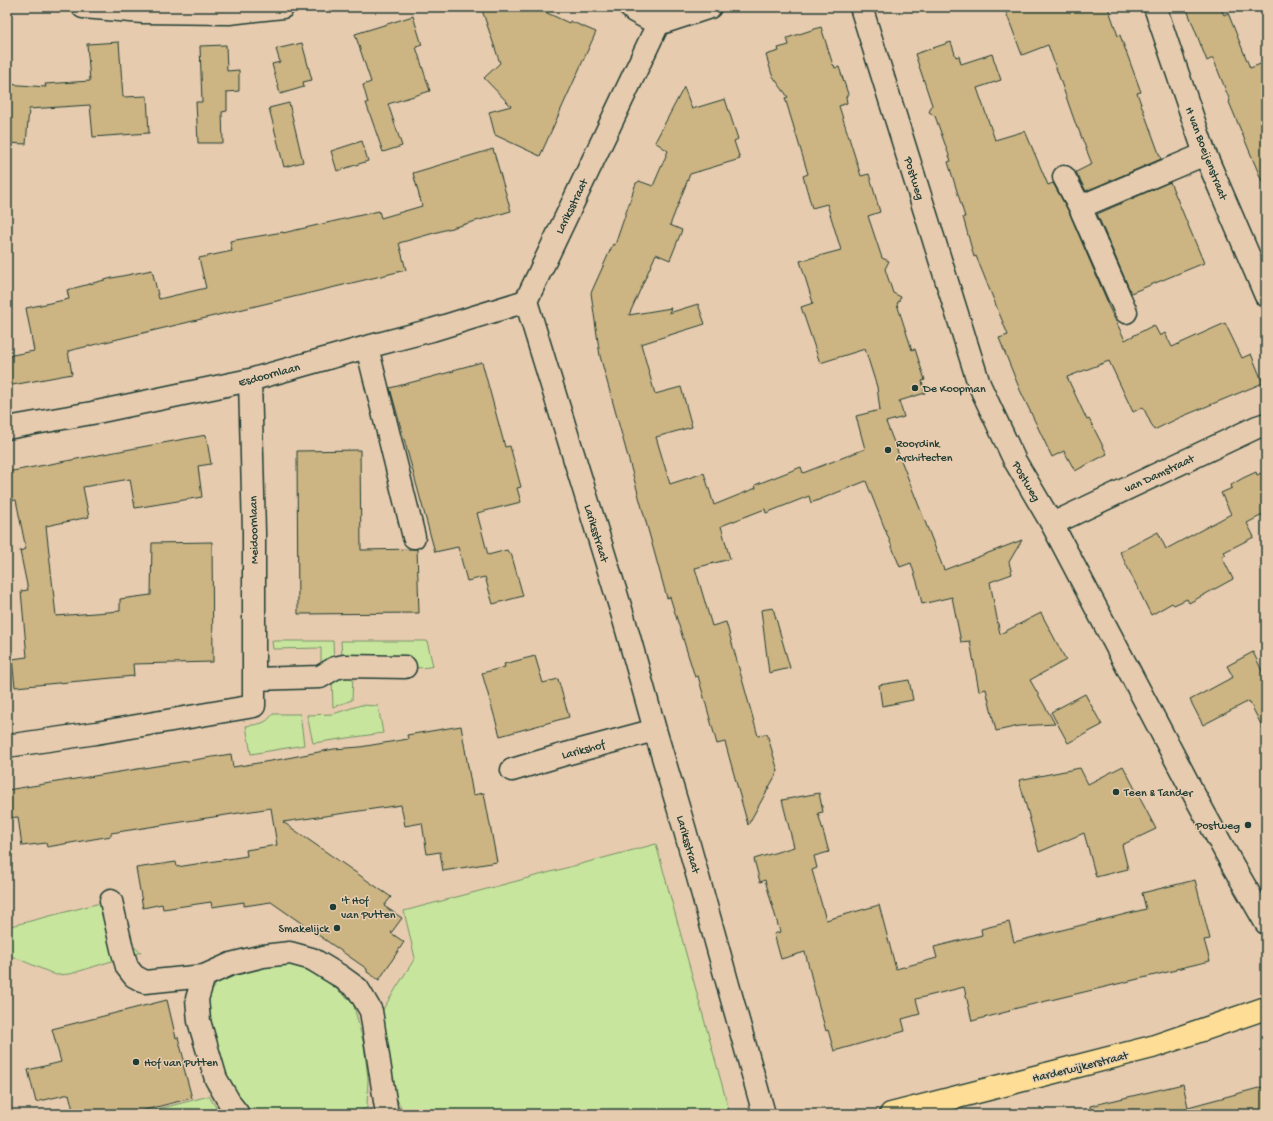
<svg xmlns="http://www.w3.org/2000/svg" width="1273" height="1121" font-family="'Gochi Hand',sans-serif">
<rect width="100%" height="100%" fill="#e7cbae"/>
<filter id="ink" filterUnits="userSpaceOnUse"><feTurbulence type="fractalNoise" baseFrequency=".025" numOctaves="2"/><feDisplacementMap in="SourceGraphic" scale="8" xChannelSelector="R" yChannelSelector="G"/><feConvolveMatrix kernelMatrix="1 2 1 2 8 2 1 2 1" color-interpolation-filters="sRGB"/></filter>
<g filter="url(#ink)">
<path fill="#c7e59c" stroke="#739168" d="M272,641H333L334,664L321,668V648L273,649Z
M341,641H427L433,666C417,672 361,661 342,658Z
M353,674L352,700L333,707L332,678Z
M361,705L378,706L383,733L313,743L307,715L333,714Z
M273,714H300L304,745L251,754L246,726C258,724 265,725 273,714Z
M656,844L730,1114H405L391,1089L380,1014L415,958L404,911Z
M116,899C121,918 123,942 141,952L70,974L56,975L7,954V927Z
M288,963L305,969L322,978L353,1002L364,1045L368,1078L367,1108L349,1114H250L243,1107L232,1089L214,1039L208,998L217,982L231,972Z
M209,1096L220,1114H139Z"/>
<path fill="#ccb483" stroke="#1f3d34" d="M481,7H534L569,23L570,21L596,32L540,156L495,135L489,112L511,106L484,78L500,63Z
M1004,7H1108L1118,36L1120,35L1141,92L1137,93L1161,159L1086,191L1076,172L1092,164L1078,128H1077L1048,45L1022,55Z
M1186,7H1220L1224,15L1228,13L1250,68L1266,62V191L1229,102L1230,101L1213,58L1207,61Z
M413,16L422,45L416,47L430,91L388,104L402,146L383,152L366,103H368L363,85L371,82L355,34Z
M821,27L833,65H834L835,68L839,67L848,94L846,97L847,103L839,106L861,176L869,174L880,212L868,216L882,258L889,261L885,269L893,293L901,297L897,304L912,350L915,349L925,380L922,381L925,393L899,401L904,417L886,422L944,570L1022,540L1009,562L1012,574L990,582L1000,634L1041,613L1066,660L1030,680L1055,724L1019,726L996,731L986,689L979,691L970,641L961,642L952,597L922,604L918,585L911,563L900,567L866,481L811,503L809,496L766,513L765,509L721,526L730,559L695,568L712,626L726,622L758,736L767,734L778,771L748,825L725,742L717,744L698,676L695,677L670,597L667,598L600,356L591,293L613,244L615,245L636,183H637L639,181L653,186L668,151L655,142L684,87L692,109L725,99L738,139L734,141L740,159L690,174L670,225L682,230L670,260L656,254L629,315L671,308L669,313L698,304L705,324L641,344L655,394L681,387L692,427L656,437L670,484L704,473L714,505L756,488L755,485L801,467L803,473L865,449L856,416L880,410L877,387L865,349L820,363L801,307L813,303L800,261L841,250L827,204L812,208L803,176L808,174L785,98L788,97L772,75L766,55L779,51L778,48L789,45L787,38Z
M119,42L123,97L147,96L149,133L93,137L90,105L29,109L26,144L7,143V84L46,87L45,84L90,81L87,44Z
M951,42L956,57L959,56L961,64L992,54L1001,80L977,88L995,140L1025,131L1048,185L1053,183L1069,212L1108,303H1107L1125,340L1154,325L1160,336L1165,333L1172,347L1225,323L1242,358L1251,354L1263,383L1181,417L1154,430L1143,407L1133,412L1109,361L1067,377L1087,420L1089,419L1107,454L1075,471L1064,451L1052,457L1020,390L999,338L1008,335L976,256L974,257L963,217H965L948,162L951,161L935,116L929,112L932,105L915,54Z
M302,43L312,80L303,82L304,87L280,94L272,64L280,62L276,49Z
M226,45L227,71L239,70V91L227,92V111L222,112L223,143H198L196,102H202L200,46Z
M289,103L303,162L284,167L269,108Z
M362,141L368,161L337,171L331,151Z
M493,149L511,211L399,243L406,270L68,351L72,374L7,386V356L34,351L26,308L69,299L67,290L112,278L152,270L159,299L206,288L199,258L232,251L230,241L283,232V233L379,211L381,218L422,206L413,173Z
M1170,182L1204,263L1131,293L1097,214Z
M482,362L505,447L510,446L521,487L517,488L521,502L477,513L488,555L507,550L509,554L511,553L523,596L493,604L485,577L467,581L458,547L435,552L390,388L454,371L453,370Z
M206,435L211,464L198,466L202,497L135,508L130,479L83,487L89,517L46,526L56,616L120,611V599L151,595L152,543L212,542L213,662L133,664L134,676L15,687L12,659L27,657L21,591L28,590L20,551L26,549L16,500L7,501V472Z
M360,450L361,550L417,549L419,613L298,614L297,451Z
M1266,471V513L1247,523L1254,537L1224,552L1226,555L1222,557L1233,579L1189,603L1187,599L1174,605L1172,603L1151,615L1120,552L1158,532L1166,549L1231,514L1221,493L1232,488L1231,485L1243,478L1256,472L1257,475Z
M773,608L790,668L769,673L761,610Z
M1253,652L1266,679V734L1249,701L1203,725L1190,700L1233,677L1227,666Z
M535,656L543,683L558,679L569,717L500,736L482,673L505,667L504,664Z
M909,680L913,700L882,706L879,685Z
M1085,694L1102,725L1068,743L1051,712Z
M461,726L473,795L484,793L497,862L443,871L440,852L427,854L422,823L405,826L401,805L283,822L391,897L384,906L402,918L391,933L404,942L379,980L367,972V969L271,902L244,906V902L212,907L211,902L163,909L162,904L143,908L136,868L176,862L177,867L247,856L246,850L277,845L271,808L111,833V836L47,847L46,843L22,846L18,817L7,818V790L231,754L233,767L277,760L334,749L360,747L408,739L407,735Z
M1123,766L1156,829L1122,845L1128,869L1096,877L1084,833L1039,852L1019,780L1080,768L1088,784Z
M819,793L823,812L818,813L829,852L814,856L817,868L812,870L826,920L879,905L896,969L937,958L934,947L982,935L981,929L1009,922L1014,942L1146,909L1142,893L1195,880L1210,939L1204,940L1210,961L1176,969V970L1009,1010L1010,1011L972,1021L964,987L916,999L920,1014L902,1019L905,1031L834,1051L828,1030L826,1031L816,995L805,952L781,959L774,934L780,932L765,880L760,882L754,859L794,847L782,800Z
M167,1000L176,1038L178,1037L184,1060L182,1061L192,1098L129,1114H74L69,1094L36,1102L28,1070L61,1062L52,1029Z
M1183,1084L1188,1107L1266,1086V1114H1091L1090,1106Z"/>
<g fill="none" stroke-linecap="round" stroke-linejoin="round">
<defs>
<path id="minor" d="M83,7L143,12L229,13L283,7
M630,7L634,11L658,24
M710,7L658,24L526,301L623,616L655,730L684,827L764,1114
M861,7L979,384L1015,461L1052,524L1197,800L1232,864L1266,923
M1155,7L1205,154L1266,296
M1064,177L1080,207L1205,154
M1080,207L1126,312
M367,347L414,537
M7,428L92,413L250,380L367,347L432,330L526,301
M1052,524L1257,427L1266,424
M254,679L320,677L335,668L344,666L405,667
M7,746L96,733L254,706V532L250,380
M512,770L562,755L655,730
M111,901L122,949L127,967L134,976L145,982L204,976
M238,1114L231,1105L216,1079L199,1021L197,999L204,976L231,964L263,956L290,953L312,959L340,976L358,989L371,1011L387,1114"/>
<path id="major" d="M891,1114L1152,1047L1266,1008"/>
</defs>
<use href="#minor" stroke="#1f3d34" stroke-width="25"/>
<use href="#major" stroke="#1f3d34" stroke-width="25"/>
<use href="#minor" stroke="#e7cbae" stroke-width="22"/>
<use href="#major" stroke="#fedd96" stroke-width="22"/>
</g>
</g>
<g fill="#1f3d34" stroke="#e7cbae" stroke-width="1.5">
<circle cx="915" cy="388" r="4"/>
<circle cx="888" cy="450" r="4"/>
<circle cx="1116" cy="792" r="4"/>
<circle cx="1248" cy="825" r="4"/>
<circle cx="333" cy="907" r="4"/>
<circle cx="337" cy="928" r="4"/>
<circle cx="136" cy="1062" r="4"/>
</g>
<g text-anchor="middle" stroke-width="3" stroke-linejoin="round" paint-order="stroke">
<g font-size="12" fill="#1f3d34" stroke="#e7cbae">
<text transform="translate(1207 153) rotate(69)" y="4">H van Boeijenstraat</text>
<text transform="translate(915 178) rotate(73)" y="4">Postweg</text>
<text transform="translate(571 206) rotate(-64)" y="4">Lariksstraat</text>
<text transform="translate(269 374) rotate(-15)" y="4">Esdoornlaan</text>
<text transform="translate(1159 473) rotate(-25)" y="4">van Damstraat</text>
<text transform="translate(1027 481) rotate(60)" y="4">Postweg</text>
<text transform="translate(253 530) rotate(-91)" y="4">Meidoornlaan</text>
<text transform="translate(597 533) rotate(73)" y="4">Lariksstraat</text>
<text transform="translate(583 749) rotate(-15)" y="4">Larikshof</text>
<text transform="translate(689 844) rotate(74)" y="4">Lariksstraat</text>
<text transform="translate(1080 1066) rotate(-14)" y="4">Harderwijkerstraat</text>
</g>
<g font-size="12" fill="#1f3d34" stroke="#e7cbae" text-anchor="start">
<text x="923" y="392">De Koopman</text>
<text x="896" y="447">Roordink<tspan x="896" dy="14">Architecten</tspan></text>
<text x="1124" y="796">Teen &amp; Tander</text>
<text x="1240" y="829" text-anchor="end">Postweg</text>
<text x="341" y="904">'t Hof<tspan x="341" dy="14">van Putten</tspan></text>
<text x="329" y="932" text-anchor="end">Smakelijck</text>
<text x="144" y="1066">Hof van Putten</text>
</g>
</g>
<rect width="1273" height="1121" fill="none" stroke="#e7cbae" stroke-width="24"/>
<rect x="12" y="12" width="1249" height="1097" fill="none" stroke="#1f3d34" stroke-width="1.5" filter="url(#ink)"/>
</svg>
